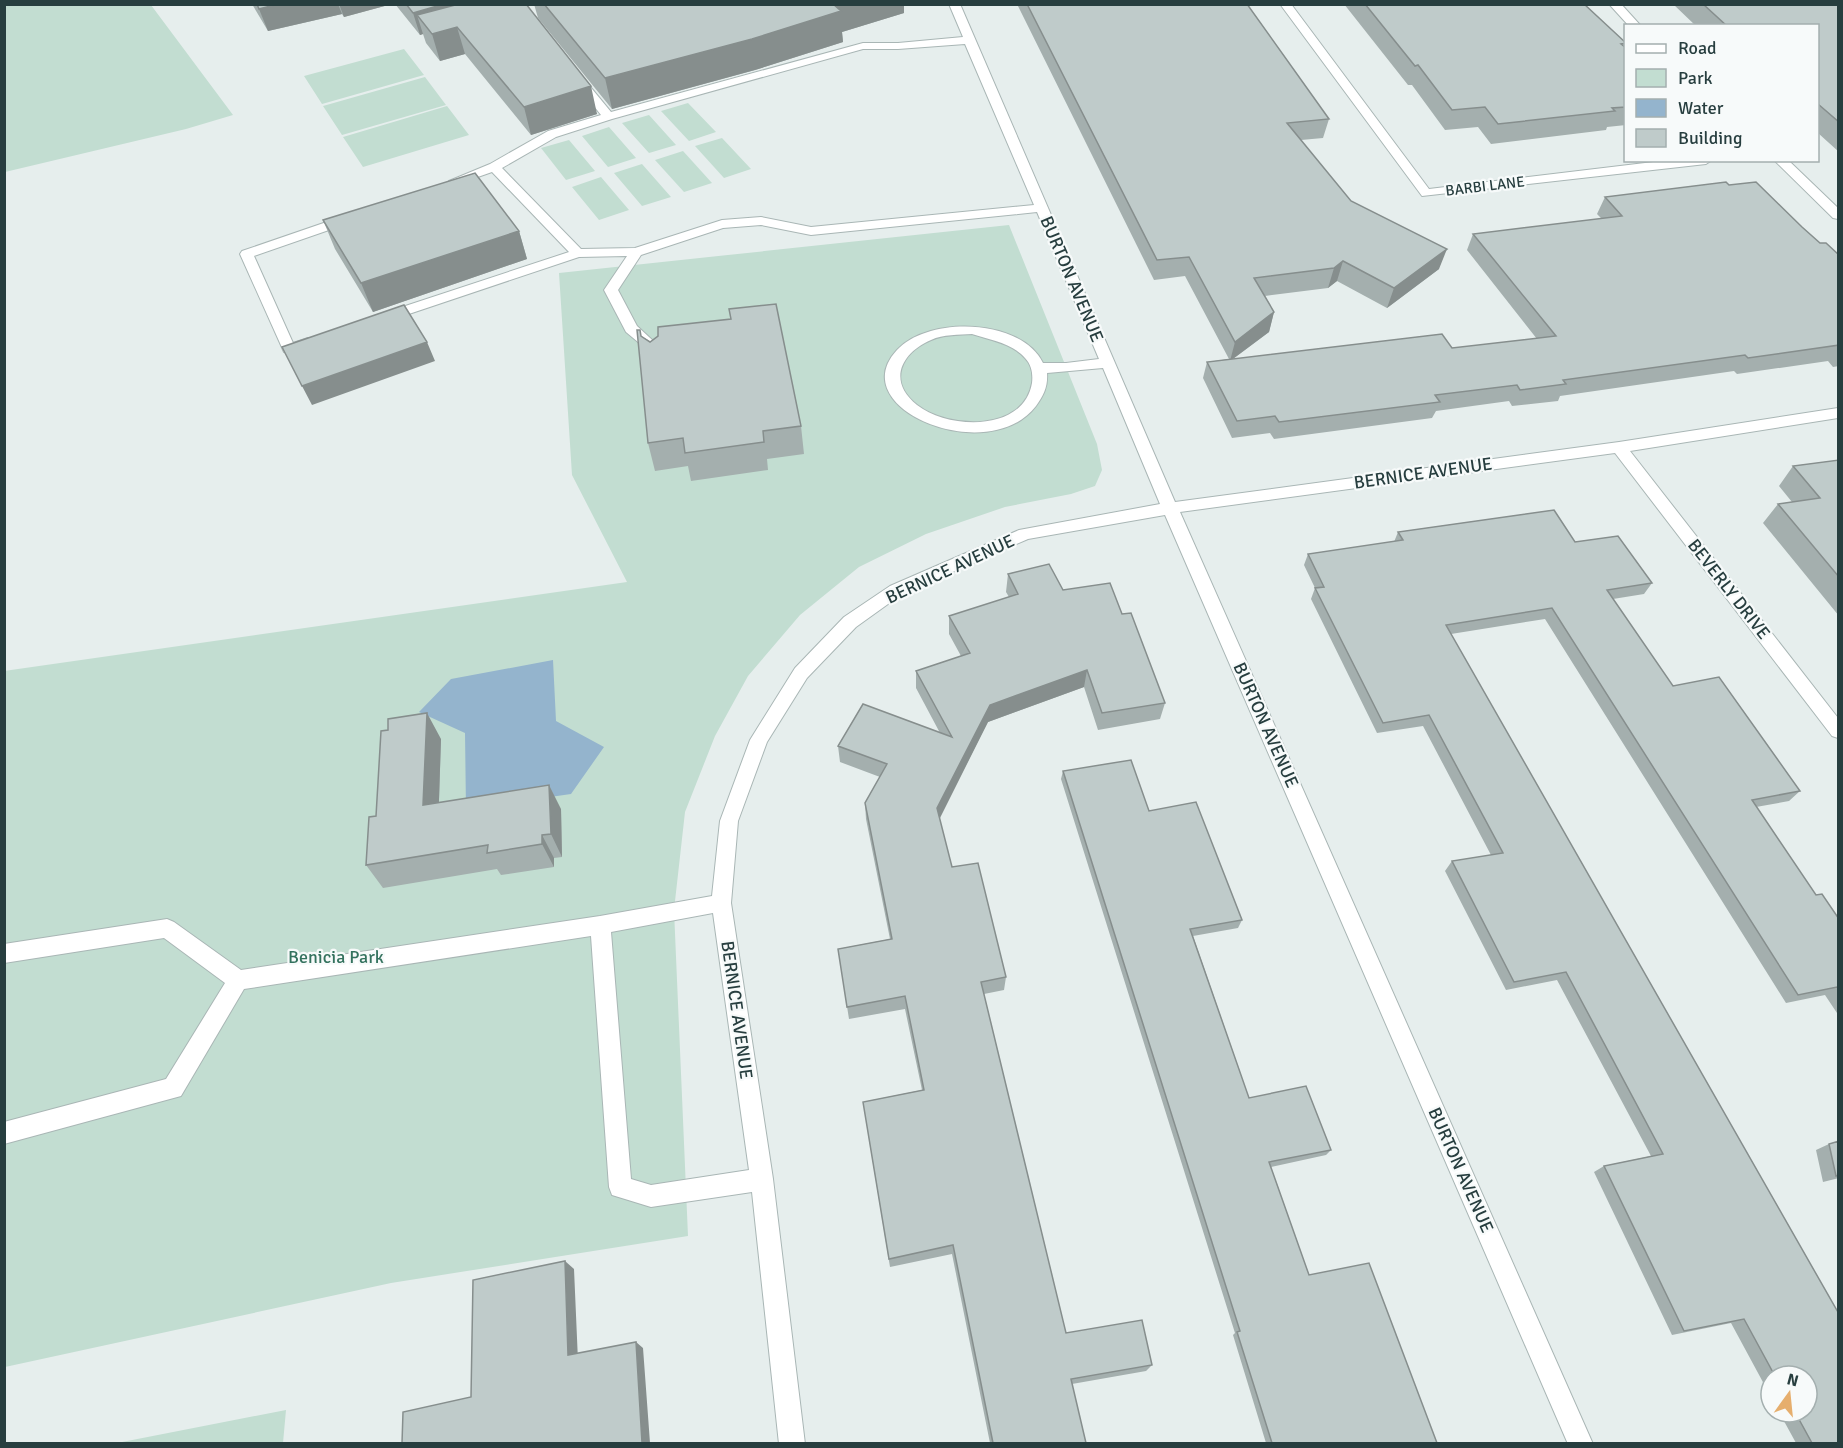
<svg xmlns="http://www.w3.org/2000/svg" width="1843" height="1448" font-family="Signika,sans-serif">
<rect width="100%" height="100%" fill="#e6eeed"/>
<path fill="#c2ddd1" d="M4,5H151L233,115L186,129L5,172Z
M404,49L424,75L322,104L304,76Z
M425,77L446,105L342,135L323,106Z
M688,103L716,132L689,141L661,111Z
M447,106L469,135L363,167L343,137Z
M649,115L676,145L649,153L622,123Z
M609,127L636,158L608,167L582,136Z
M722,138L751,169L724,178L695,146Z
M569,140L595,171L566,180L541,148Z
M683,151L712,183L684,192L655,160Z
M642,164L671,197L642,206L614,173Z
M601,177L629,210L599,220L572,187Z
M1009,225L1097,444L1102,470L1095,486L1071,494L1005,507L926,534L859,567L800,615L748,676L715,736L685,812L674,910L688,1236L391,1283L5,1367L4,671L627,582L572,475L559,273Z
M286,1410L283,1443H117Z"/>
<path fill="#94b4cd" d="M553,660L556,721L604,747L571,794L466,809L465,733L419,712L451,679Z"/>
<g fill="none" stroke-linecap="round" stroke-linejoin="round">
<defs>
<path id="minor" d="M949,4H960L1175,502L1619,442L1838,408V418L1630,451L1838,718V738L1832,736L1615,453L1180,512L1593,1444H1568L1165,515L1028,539L902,594L856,627L807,678L767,742L738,821L731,903L773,1179L805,1444H779L752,1192L651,1207L612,1195L609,1187L591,936L244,989L181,1096L4,1144V1122L166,1079L225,983L164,938L4,963V944L167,919L174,922L241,970L600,916L712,896L720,821L750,740L795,668L844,617L890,586L1019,530L1160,504L1103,368L1047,373C1048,386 1044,395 1036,406C989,468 842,409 897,350C930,315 1022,319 1043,363H1066L1099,359L1037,212L811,235L761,225L723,228L641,255L618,290L637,326L662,349L655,354L650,352L626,332L604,290L627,256L579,257L391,320L386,321L379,317L381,314L569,252L492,172L455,185L449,181L490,164L548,131L601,115L575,82V78H583L611,112L863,43H898L963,37ZM965,44L1034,205L811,227L761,217L722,220L635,248L581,249L502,168L556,137L612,119L863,49H898ZM972,334C990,340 1012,343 1025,358C1032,365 1033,375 1032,383C1024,432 949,430 917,405C887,381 901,353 931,340C943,334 959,335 972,334ZM713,913L749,1170L651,1185L631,1179L611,932Z
M1280,4H1291L1429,189L1670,160H1712L1706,164L1422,196Z
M1609,4H1621L1641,26H1629Z
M1774,160H1788L1838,208V219L1833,218Z
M347,215L352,216L353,219L352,222L254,256L293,343L308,338L315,343C309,350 293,355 284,352L240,254L242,251Z"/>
</defs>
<use href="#minor" stroke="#a9b6b5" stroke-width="2"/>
<use href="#minor" fill="#fff" fill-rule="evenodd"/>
</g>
<path fill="#a4afae" d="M252,4H392L344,17L342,14L268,31Z
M395,4H526L597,114L531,135L465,54L440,61L426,43L423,34L420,35Z
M534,4H904V13L842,32L843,42L755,70L612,109L538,18Z
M1017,4H1247L1329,119L1323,138L1301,140L1351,201L1439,269L1387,308L1337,281L1328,288L1265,296L1274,312L1269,332L1233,359L1452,348L1537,339L1467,250L1473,234L1602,219L1597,214L1605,197L1729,185L1802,227L1820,243L1839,255V366L1833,367L1828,361L1737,374L1734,371L1560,396L1558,401L1512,406L1509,401L1436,411L1432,418L1274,439L1270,433L1232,438L1203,378L1207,362L1229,359L1185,276L1154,280Z
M1344,4H1584L1626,43L1624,47L1626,48V125L1607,127L1606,130L1491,144L1478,127L1445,130L1412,85H1408Z
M1673,4H1839V152L1818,133V26H1696Z
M323,220L519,231L527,259L373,312L335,249Z
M641,336L801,426L804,454L767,459L768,470L691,481L688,466L655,471L648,443Z
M1839,460V616L1763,523L1778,504L1792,502L1779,486L1793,466Z
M1554,510L1575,542L1618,536L1652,583L1644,594L1613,599L1673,686L1719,677L1800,791L1789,801L1756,807L1816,895L1822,894L1839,919V1016L1825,995L1786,1003L1545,619L1451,634L1839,1314V1443H1796L1779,1412H1807V1376H1771V1397L1731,1323L1672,1335L1594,1172L1604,1166L1651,1156L1557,980L1506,990L1445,871L1452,861L1491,855L1423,726L1377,733L1311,599L1315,588L1304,565L1308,554L1394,542L1398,532Z
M1008,574L1063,590L1122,614L1165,703L1160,719L1098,730L1084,687L988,722L939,818L952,867L1006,977L1004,990L984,994L1066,1333L1152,1365L1146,1371L1072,1384L1086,1443H990L952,1254L890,1267L863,1102L922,1090L905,1009L849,1019L838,949L890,939L866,819L865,803L880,777L840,762L838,746L940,733L916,688V671L961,656L949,634V616L1009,597L1006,592Z
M441,739L439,802L561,809L562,857L554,858V867L501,875L497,869L383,888L366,865L376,816Z
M1063,771L1242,920L1238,928L1193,936L1249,1098L1331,1150L1326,1155L1271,1167L1309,1275L1437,1443H1266L1233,1335L1235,1333L1061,779Z
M1839,1141V1178L1823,1182L1816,1150L1829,1144Z"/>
<path fill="#868e8d" d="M278,4H338L342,14L268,31L259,9Z
M339,4H392L344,17Z
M444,4H520L417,15L423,34L420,35L413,13Z
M832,4H904V13L842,32L843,42L755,70L612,109L605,78Z
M457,27L465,54L440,61L432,34Z
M591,86L597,114L531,135L524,107Z
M519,231L527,259L373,312L361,283Z
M1447,249L1439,269L1387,308L1394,288Z
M1343,261L1337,281L1328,288L1334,268Z
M1274,312L1269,332L1230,361L1235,342Z
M427,342L435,361L312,405L302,386Z
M1087,670L1084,687L988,722L937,824V808L990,705Z
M427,713L441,739L438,829L423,805Z
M549,785L561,809L562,857L551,834Z
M542,835L554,858V867L542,844Z
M565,1261L574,1269L578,1361L568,1355Z
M636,1342L643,1348L650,1443H642Z"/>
<path fill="#bfcbca" stroke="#868e8d" stroke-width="1.5" d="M257,4H278L259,9Z
M406,4H444L413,13Z
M459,4H526L591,86L524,107L457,27L432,34L417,15Z
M544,4H833L841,11L752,39L605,78Z
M1027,4H1247L1329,119L1287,123L1351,201L1447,249L1394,288L1343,261L1334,268L1254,278L1274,312L1235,342L1189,257L1157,260Z
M1365,4H1584L1626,43L1621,44L1626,48V107L1612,108L1615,111L1498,124L1485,107L1452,110L1418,65L1415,66Z
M1703,4H1839V122L1818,104V26H1727Z
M475,173L519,231L361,283L323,220Z
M1726,182L1729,185L1756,182L1802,227L1820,243H1826L1839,255V345L1748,358L1745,355L1563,380L1566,384L1520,390L1517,385L1435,395L1440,402L1279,422L1275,416L1237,421L1207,362L1442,334L1452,348L1556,336L1473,234L1622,216L1605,197Z
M776,304L801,426L763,431L764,442L685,453L683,438L648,443L637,330H640L641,336L650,342L658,336V327L731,319L729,309Z
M404,305L427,342L302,386L282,347Z
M1839,460V577L1778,504L1820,498L1793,466Z
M1554,510L1575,542L1618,536L1652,583L1607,590L1673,686L1719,677L1800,791L1752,800L1816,895L1822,894L1839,919V989L1837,987L1798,995L1552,608L1446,625L1839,1314V1443H1812L1795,1412H1807V1376H1775L1744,1319L1684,1331L1604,1166L1663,1154L1566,972L1514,982L1452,861L1503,853L1429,715L1383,723L1315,588L1324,587L1308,554L1403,540L1398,532Z
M1049,564L1063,590L1110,583L1122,614L1131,613L1165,703L1102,713L1087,670L990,705L937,808L952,867L978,863L1006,977L981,982L1066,1333L1142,1320L1152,1365L1071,1379L1086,1443H993L953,1245L889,1259L863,1102L924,1090L905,996L847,1007L838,949L892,939L865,803L887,764L838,746L863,704L952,737L916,671L970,653L949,616L1018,594L1008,574Z
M427,713L423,805L549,785L551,834L542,835V844L487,853L488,845L366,865L369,817L376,816L381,731L388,730V719Z
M1131,760L1149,811L1196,802L1242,920L1190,929L1249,1098L1306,1086L1331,1150L1269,1162L1309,1275L1369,1263L1437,1443H1272L1237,1332L1240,1331L1063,771Z
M1839,1141V1175L1836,1176L1829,1144Z
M565,1261L568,1355L636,1342L642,1443H402L403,1412L471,1397L473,1280Z"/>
<g text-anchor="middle" stroke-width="4.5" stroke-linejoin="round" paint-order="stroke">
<g font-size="15" fill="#273e3f" stroke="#f7fafa">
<text transform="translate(1485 186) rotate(-7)" y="5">BARBI LANE</text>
</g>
<g font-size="18" fill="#273e3f" stroke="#f7fafa">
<text transform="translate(1072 279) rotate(67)" y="6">BURTON AVENUE</text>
<text transform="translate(1423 473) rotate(-8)" y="6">BERNICE AVENUE</text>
<text transform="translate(950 569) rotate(-25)" y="6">BERNICE AVENUE</text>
<text transform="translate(1729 589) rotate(52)" y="6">BEVERLY DRIVE</text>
<text transform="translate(1266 725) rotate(66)" y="6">BURTON AVENUE</text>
<text transform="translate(737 1010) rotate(82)" y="6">BERNICE AVENUE</text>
<text transform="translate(1461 1170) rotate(66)" y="6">BURTON AVENUE</text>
</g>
<g font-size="18" fill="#34725e" stroke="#f7fafa">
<text x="336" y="963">Benicia Park</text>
</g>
</g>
<rect width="1843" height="1448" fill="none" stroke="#273e3f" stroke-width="12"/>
<rect x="1624" y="24" width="195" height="138" fill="#f7fafa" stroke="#a4afaf" stroke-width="1.5"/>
<rect x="1636" y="44" width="30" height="9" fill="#ffffff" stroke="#a4afaf" stroke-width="1.5"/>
<text x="1678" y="54" font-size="18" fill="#273e3f">Road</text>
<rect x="1636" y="69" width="30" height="18" fill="#c2ddd1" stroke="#a4afaf" stroke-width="1.5"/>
<text x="1678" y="84" font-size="18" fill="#273e3f">Park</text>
<rect x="1636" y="99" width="30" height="18" fill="#94b4cd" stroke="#a4afaf" stroke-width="1.5"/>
<text x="1678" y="114" font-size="18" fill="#273e3f">Water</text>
<rect x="1636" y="129" width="30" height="18" fill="#bfcbca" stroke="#a4afaf" stroke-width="1.5"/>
<text x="1678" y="144" font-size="18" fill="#273e3f">Building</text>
<g transform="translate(1789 1394) rotate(15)"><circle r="28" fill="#f7fafa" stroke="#a4afaf" stroke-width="1.5"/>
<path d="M0-4.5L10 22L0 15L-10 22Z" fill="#e6ae6d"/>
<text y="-9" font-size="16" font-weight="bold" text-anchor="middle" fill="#273e3f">N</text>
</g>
</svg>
